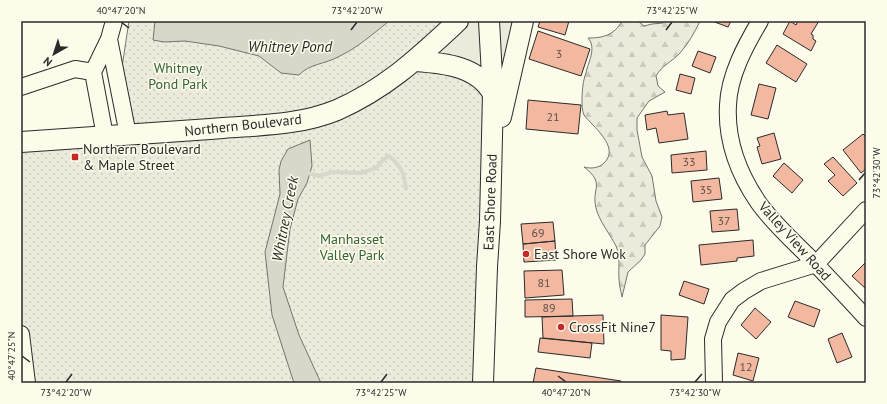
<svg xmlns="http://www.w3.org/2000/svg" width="887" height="404" font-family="'PT Sans',sans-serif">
<defs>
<pattern id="forest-firs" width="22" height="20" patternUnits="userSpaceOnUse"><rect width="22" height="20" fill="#ecebdb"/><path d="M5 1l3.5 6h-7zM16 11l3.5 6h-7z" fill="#cbcabc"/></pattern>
<pattern id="park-dots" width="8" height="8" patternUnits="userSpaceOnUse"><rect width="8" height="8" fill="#ecebdb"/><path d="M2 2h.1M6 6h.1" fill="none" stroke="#cbcabc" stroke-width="1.8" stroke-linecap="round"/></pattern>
</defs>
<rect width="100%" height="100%" fill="#fdfbea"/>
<path fill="#ecebdb" stroke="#74746e" d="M458,21H523L492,160L415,61Z"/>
<path fill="url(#forest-firs)" stroke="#74746e" d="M622,21H638L644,26L652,24L663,23L664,21H700C695,32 688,44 680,53C672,62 662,65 656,76L658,86L665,92L649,101L637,118V130L642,157L652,176L656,201L662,217L660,226L645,245V254L641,260L628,272L622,297C621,291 619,285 619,279C618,267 621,258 616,246C610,234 599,221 596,208C591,188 606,184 584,167C591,169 599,168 604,163C621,147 592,126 584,115C582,111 582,104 582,100C582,92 583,80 586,73C588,62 597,48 588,38C604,38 614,35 622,21Z"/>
<path fill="url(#park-dots)" stroke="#74746e" d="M129,21H458L416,60L487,86L483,383H27L21,335V142L128,135L122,67Z"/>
<path fill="#d8d7c9" stroke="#74746e" d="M155,21H389C373,34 357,48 338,57C325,64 309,64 299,75L281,73L259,56L219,46L185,41L164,42L153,40Z
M310,140L312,166L307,183L298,199L290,229L283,287L299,335L321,383H294L272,315L265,252L280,194L279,170L281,161L288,149Z"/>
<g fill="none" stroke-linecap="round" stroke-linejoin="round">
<path stroke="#d8d7c9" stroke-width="4" d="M305,172L319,176L332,172L361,173L376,168L383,160L389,156C402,167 404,173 406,189"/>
</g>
<path fill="#f2b8a0" stroke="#2b2b2b" d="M540,21H569L565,35L538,27Z
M712,21H731L728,27Z
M790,21L796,25L798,21H819L811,34L813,35V39L816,41L811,51L783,34Z
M538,31L590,49L581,76L529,59Z
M777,45L807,64L796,82L766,63Z
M698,51L716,57L710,73L692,66Z
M680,74L695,78L691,94L676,90Z
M759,84L776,88L768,119L751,115Z
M528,100L581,105L578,134L526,129Z
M667,111L668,115L684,113L688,139L659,143L656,128L647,130L645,115Z
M774,133L781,159L762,164L757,147L760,146L757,138Z
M863,134L866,137V169L861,173L843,150Z
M706,151L707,170L672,173L671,155Z
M833,157L857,183L843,196L828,181L835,175L824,164Z
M784,163L803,180L792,193L773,176Z
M719,178L722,199L693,202L691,181Z
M737,209L739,230L712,232L710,211Z
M553,222L555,241L523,244L521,224Z
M753,240L754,256L737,258V261L701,265L699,245Z
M555,241L556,260L524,262L523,244Z
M866,262V289L852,276Z
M562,270L564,295L525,298L524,271Z
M684,281L709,289L704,304L679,295Z
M572,299L573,316L525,317V300Z
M795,301L820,310L814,327L788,317Z
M755,308L771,322L756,339L741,325Z
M603,315L604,344L543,338L542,317Z
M661,315L688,317L685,359L671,360V351L661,350Z
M842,333L852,357L837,363L828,339Z
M540,338L592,343L590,358L538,352Z
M738,353L759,358L753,381L733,375Z
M536,368L621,381V383H533Z"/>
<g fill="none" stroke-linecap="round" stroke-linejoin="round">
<defs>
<path id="minor" d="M760,21C745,46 729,76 728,105C726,140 739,174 758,202C772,222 791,239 808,256C827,276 847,297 866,318
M109,39L128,135
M21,87L75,69L93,72
M105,136L93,72L109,39L114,21
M21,334L27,383
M714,383L713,339L718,322L732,300L744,291L761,281L816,264L866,210"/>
<path id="major" d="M415,61C444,63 478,66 493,94
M501,117L523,21
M21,142C89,137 156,133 223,128C261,125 301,125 337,110C387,88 419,57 458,21
M483,383L487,267L490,221L493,94L489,21"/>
</defs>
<use href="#minor" stroke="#2b2b2b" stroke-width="18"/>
<use href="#major" stroke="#2b2b2b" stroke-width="22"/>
<use href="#minor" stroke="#fdfbea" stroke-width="16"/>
<use href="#major" stroke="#fdfbea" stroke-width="20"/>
</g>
<path fill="none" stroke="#2b2b2b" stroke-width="1.5" d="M121,22L129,28M351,30L357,22M666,30L672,22M859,180L865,173M22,356L30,362M558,376L566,382M66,382L72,374M381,382L387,374M695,382L702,374"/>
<g fill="#c62828" stroke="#fdfbea" stroke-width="1.5">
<rect x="71" y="153" width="8" height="8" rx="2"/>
<circle cx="526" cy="254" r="4"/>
<circle cx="561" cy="327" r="4"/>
</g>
<g text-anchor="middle" stroke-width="3" stroke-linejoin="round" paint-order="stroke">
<g font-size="12" fill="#5d4e48">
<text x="559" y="58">3</text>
<text x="553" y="121">21</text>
<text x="689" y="166">33</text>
<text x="706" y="194">35</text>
<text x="724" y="225">37</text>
<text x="538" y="237">69</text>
<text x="544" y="287">81</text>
<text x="549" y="312">89</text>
<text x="746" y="371">12</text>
</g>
<g font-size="14" fill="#34623c" stroke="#fdfbea">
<text x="178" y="73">Whitney<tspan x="178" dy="16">Pond Park</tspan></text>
<text x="352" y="244">Manhasset<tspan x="352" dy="16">Valley Park</tspan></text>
</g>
<g font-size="14" fill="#2b2b2b" stroke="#fdfbea">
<text transform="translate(243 125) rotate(-6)" y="5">Northern Boulevard</text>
<text transform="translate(490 202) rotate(-88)" y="5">East Shore Road</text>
<text transform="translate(795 241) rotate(48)" y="5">Valley View Road</text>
</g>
<g font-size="14" fill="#2b2b2b" stroke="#fdfbea" text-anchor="start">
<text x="83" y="154">Northern Boulevard<tspan x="83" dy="16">&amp; Maple Street</tspan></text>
<text x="534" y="259">East Shore Wok</text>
<text x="569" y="332">CrossFit Nine7</text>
</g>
<g font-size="15" font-style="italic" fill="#2b2b2b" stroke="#fdfbea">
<text x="290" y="52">Whitney Pond</text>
<text transform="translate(285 219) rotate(-79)" y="5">Whitney Creek</text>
</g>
</g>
<rect width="887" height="404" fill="none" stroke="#fdfbea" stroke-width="44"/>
<g transform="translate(54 54) rotate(219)" stroke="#fdfbea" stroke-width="3" paint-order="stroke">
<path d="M0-3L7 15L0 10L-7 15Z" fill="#2b2b2b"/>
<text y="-6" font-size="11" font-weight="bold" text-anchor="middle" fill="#2b2b2b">N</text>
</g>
<rect x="22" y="22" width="843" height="360" fill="none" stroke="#2b2b2b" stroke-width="1.5"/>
<g font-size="10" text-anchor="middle" fill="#2b2b2b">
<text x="121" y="14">40°47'20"N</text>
<text x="357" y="14">73°42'20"W</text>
<text x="672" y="14">73°42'25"W</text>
<text transform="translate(876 173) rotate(-90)" y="4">73°42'30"W</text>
<text transform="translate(11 356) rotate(-90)" y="4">40°47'25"N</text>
<text x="66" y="396">73°42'20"W</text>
<text x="381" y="396">73°42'25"W</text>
<text x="566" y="396">40°47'20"N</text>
<text x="695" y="396">73°42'30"W</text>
</g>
</svg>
